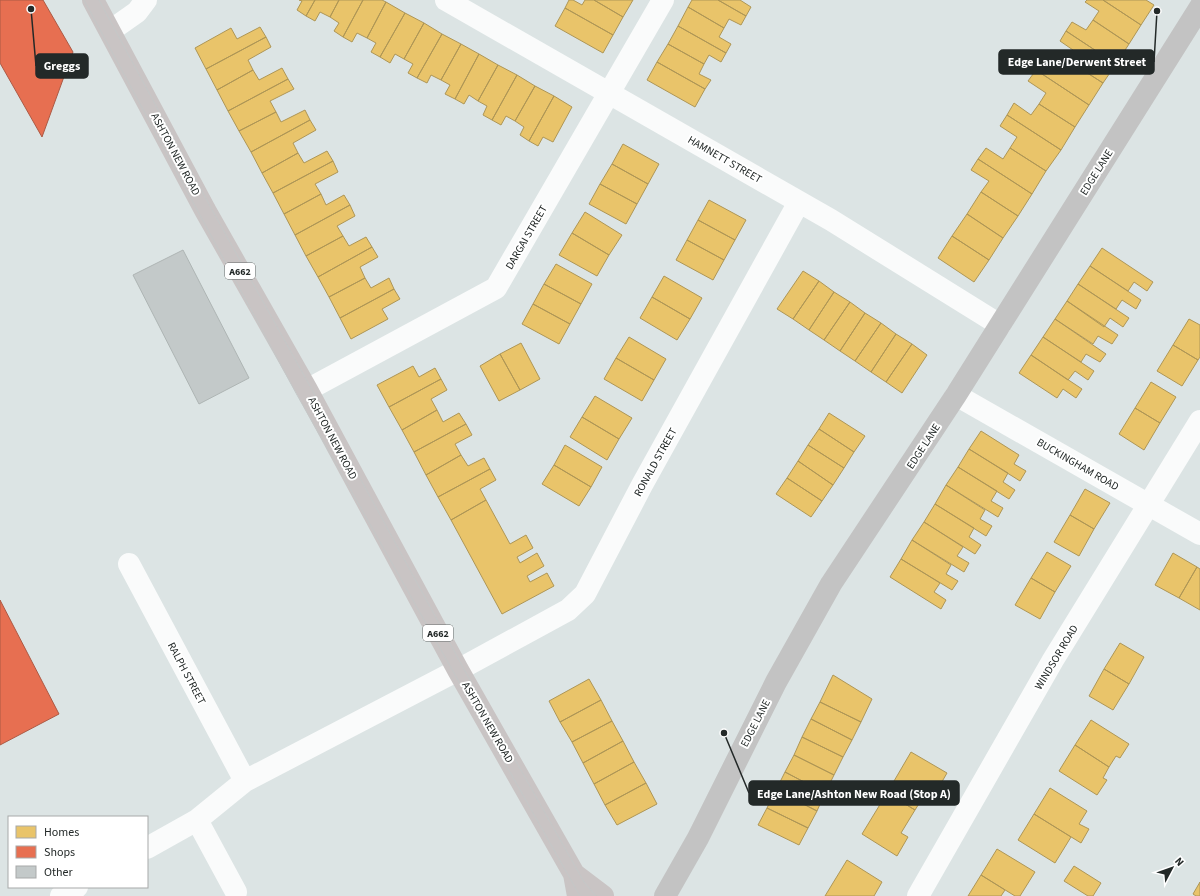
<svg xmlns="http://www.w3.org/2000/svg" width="1200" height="896" font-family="'Source Sans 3',sans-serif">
<rect width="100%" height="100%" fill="#dce4e4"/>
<path fill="#e9c46a" stroke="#ae9656" d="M299,0H315L306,16L297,10L302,1Z
M315,0H339L330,17L320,12L315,21L306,16Z
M339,0H363L343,37L334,31L339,23L330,17Z
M363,0H382L386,2L367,38L357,33L352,42L343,37Z
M569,0H573L582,5L585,0H594L623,17L613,35L565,8Z
M594,0H633L623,17Z
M692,0H718L746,16L741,25L729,19L724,28L688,7Z
M718,0H740L751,7L746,16Z
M1087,0H1103L1141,25L1129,44L1093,20L1099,11L1085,2Z
M1103,0H1146L1154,5L1141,25Z
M386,2L405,13L380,57L371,52L376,43L367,38Z
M688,7L724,28L719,37L731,44L726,53L678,26Z
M565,8L613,35L603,53L555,26Z
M405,13L424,23L404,59L395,54L390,63L380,57Z
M1093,20L1129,44L1116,64L1066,31L1072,22L1086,30Z
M424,23L442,34L417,78L408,73L413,64L404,59Z
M678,26L726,53L721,62L709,55L704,64L668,44Z
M260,27L266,37L206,69L195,48L231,28L237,39Z
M1066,31L1116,64L1103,83L1067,60L1073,50L1060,41Z
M442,34L461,44L441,80L431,75L427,83L417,78Z
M266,37L271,47L248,60L253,70L217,90L206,69Z
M461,44L479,54L455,99L445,94L450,85L441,80Z
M668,44L704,64L699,74L711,80L705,89L657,62Z
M479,54L498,65L478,101L469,95L464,104L455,99Z
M1043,59L1060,71L1067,60L1103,83L1089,105L1036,70Z
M657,62L705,89L695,107L647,80Z
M498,65L517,75L492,120L483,115L487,106L478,101Z
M282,68L288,79L228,111L217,90L253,70L259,80Z
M1036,70L1089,105L1075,127L1039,104L1046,93L1028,81Z
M517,75L535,86L515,121L506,116L501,125L492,120Z
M288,79L294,89L270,101L276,112L239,131L228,111Z
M535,86L554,96L529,141L520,135L524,127L515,121Z
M554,96L572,107L553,142L543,137L538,146L529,141Z
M1014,103L1031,115L1039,104L1075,127L1061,150L1007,115Z
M305,110L310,120L251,152L239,131L276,112L281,122Z
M1007,115L1061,150L1046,171L1010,148L1017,137L1000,126Z
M310,120L316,130L293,143L298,153L262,173L251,152Z
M623,144L659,164L648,184L612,164Z
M986,148L1003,159L1010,148L1046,171L1032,194L978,159Z
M327,151L333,161L273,193L262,173L298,153L304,163Z
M978,159L1032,194L1018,216L981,192L989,181L971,170Z
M333,161L338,172L315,184L321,194L284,214L273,193Z
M612,164L648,184L637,204L600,184Z
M600,184L637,204L626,224L589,204Z
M981,192L1018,216L1003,238L967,214Z
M321,194L326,205L344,195L350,205L295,235L284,214Z
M709,200L746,220L735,240L698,220Z
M350,205L355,216L337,226L343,236L306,256L295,235Z
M585,212L622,235L609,255L572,233Z
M967,214L1003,238L989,260L952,236Z
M698,220L735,240L724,260L687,240Z
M572,233L609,255L597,276L559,255Z
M343,236L349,246L366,237L372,247L318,277L306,256Z
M952,236L989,260L974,282L938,258Z
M687,240L724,260L713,280L676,260Z
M372,247L378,257L360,267L365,278L329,297L318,277Z
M1102,248L1153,282L1147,291L1134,282L1128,291L1090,266Z
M556,264L592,284L581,304L544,284Z
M1090,266L1141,300L1136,309L1122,300L1116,309L1078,284Z
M803,271L819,281L793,319L777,309Z
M664,276L702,298L690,319L652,297Z
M365,278L371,288L389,278L394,289L340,318L329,297Z
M819,281L834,292L809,330L793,319Z
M544,284L581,304L570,324L533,304Z
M1078,284L1129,318L1123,327L1110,318L1104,327L1067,301Z
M394,289L400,299L382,309L388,319L351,339L340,318Z
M834,292L850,302L824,340L809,330Z
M652,297L690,319L677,340L640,318Z
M1067,301L1118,335L1112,344L1098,336L1093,344L1055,319Z
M850,302L865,313L840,351L824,340Z
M533,304L570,324L559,344L522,324Z
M865,313L881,323L855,361L840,351Z
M1055,319L1106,354L1100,362L1086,354L1081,362L1043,337Z
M1189,319L1200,325V357L1198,360L1173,345Z
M881,323L896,334L871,372L855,361Z
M896,334L912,344L886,382L871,372Z
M629,337L666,359L654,380L616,358Z
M1043,337L1094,371L1088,380L1075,371L1068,380L1031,355Z
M521,343L540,379L520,390L500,354Z
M912,344L927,355L902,393L886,382Z
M1173,345L1198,360L1182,386L1157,371Z
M500,354L520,390L499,401L480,366Z
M1031,355L1082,389L1076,398L1063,389L1057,398L1019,373Z
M616,358L654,380L642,401L604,379Z
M413,366L419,377L435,368L441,379L389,407L377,385Z
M441,379L447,390L431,399L437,410L402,430L389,407Z
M1151,382L1176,397L1160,423L1135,408Z
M595,396L632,418L619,439L582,417Z
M1135,408L1160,423L1144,450L1119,434Z
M437,410L443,422L459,413L466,424L414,452L402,430Z
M829,413L865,436L854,452L819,429Z
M582,417L619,439L607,460L570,437Z
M466,424L472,435L455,444L461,455L426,475L414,452Z
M819,429L854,452L844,468L808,445Z
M981,431L1019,455L1014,464L1026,471L1020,481L969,449Z
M565,445L602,467L591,487L554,465Z
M808,445L844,468L833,485L798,461Z
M969,449L1008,473L1003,482L1015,490L1009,499L958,467Z
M461,455L468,466L484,458L490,469L438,497L426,475Z
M798,461L833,485L822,501L787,478Z
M554,465L591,487L579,506L542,484Z
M958,467L997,491L991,501L1003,508L998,517L946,485Z
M490,469L496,480L480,489L486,500L451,520L438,497Z
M787,478L822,501L811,517L776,494Z
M946,485L985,510L980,519L992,526L986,536L935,504Z
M1085,489L1110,503L1094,529L1070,515Z
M486,500L510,544L526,535L533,548L517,557L520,563L537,553L544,566L527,576L530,582L547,573L554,586L502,614L451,520Z
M935,504L974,528L969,537L981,545L975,554L924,522Z
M1070,515L1094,529L1079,556L1054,542Z
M924,522L963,547L957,556L969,563L964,572L912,540Z
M912,540L951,565L946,574L958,581L952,590L901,559Z
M1047,552L1071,566L1055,592L1031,578Z
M1173,553L1197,567L1179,598L1155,585Z
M901,559L940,583L934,592L946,600L941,609L890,577Z
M1197,567L1200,569V610L1179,598Z
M1031,578L1055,592L1040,619L1015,605Z
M1120,643L1144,657L1129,684L1104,669Z
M1104,669L1129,684L1113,710L1089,696Z
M833,675L872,699L861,722L820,702Z
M589,679L601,700L560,722L549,701Z
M601,700L612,721L572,742L560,722Z
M820,702L861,722L852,740L811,719Z
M811,719L852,740L843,757L802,737Z
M1091,720L1129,744L1120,758L1116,756L1109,767L1075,745Z
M612,721L623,741L583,763L572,742Z
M802,737L843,757L834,775L794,755Z
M623,741L634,762L594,784L583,763Z
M1075,745L1109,767L1103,778L1107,780L1097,795L1059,771Z
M911,752L947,773L936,792L929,788L915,810L887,793Z
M794,755L834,775L825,793L785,772Z
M634,762L646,783L605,805L594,784Z
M785,772L825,793L817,811L776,790Z
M646,783L657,804L617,825L605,805Z
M1050,788L1087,811L1079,824L1089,829L1081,843L1034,814Z
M776,790L817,811L808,828L767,808Z
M887,793L915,810L901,833L908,837L897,856L862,834Z
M767,808L808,828L799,845L758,825Z
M1034,814L1071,837L1055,863L1018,840Z
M997,849L1035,872L1020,896H1015L981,875Z
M847,860L882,882L874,896H825Z
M1074,866L1101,883L1093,896H1088L1064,881Z
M981,875L1005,890L1001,896H968Z
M1200,882V896H1196L1193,894Z"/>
<path fill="#e76f51" stroke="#ac5a45" d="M0,0H43L73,52L42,137L0,63Z
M0,600L59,714L0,745Z"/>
<path fill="#c3c9c9" stroke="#aeb5b4" d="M183,250L249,378L199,404L133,275Z"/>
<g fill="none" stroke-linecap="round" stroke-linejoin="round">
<path stroke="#fafbfb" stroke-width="22" d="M446,0L831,220L1000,325
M110,31L137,12L146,0
M307,390L496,288L663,0
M956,395L1200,534
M129,564L245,781
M197,820L236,892
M147,848L197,820L245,781L458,670L568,610L585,594L642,485L799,202
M61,896L77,887
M918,896L1053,660L1200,421"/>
<path stroke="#c3c3c3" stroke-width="22" d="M665,896L698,838L776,682L831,584L956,395L1200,7"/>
<path stroke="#c9c4c4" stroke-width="22" d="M93,0L205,210L307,390L458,670L574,874L578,896
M574,874L603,896"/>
<path stroke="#c4c7c7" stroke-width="1" d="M84,0L297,395L580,896
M99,0L211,208L311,388L465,671L584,882L596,896"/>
</g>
<g text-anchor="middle" stroke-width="4" stroke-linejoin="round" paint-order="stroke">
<g fill="#fff" stroke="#656968" stroke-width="1">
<rect x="225" y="263" width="30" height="16" rx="3"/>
<rect x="423" y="625" width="30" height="16" rx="3"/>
</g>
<g font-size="10" font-weight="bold" fill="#232928">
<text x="240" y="275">A662</text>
<text x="438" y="637">A662</text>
</g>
<g font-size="11" fill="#232928" stroke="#fff">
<text transform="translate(176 154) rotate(62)" y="4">ASHTON NEW ROAD</text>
<text transform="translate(725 159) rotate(30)" y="4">HAMNETT STREET</text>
<text transform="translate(1096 172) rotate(-58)" y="4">EDGE LANE</text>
<text transform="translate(526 237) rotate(-60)" y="4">DARGAI STREET</text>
<text transform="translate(333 438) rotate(62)" y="4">ASHTON NEW ROAD</text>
<text transform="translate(923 446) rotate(-57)" y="4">EDGE LANE</text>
<text transform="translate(655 462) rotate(-61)" y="4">RONALD STREET</text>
<text transform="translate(1078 464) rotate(30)" y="4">BUCKINGHAM ROAD</text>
<text transform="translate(1056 657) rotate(-59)" y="4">WINDSOR ROAD</text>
<text transform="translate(187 673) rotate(62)" y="4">RALPH STREET</text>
<text transform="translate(488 722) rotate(60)" y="4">ASHTON NEW ROAD</text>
<text transform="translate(755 723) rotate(-63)" y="4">EDGE LANE</text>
</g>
</g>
<path fill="none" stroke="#232928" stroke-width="1.5" d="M1157 11L1154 62M31 9L36 66M724 733L749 793"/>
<g fill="#232928" stroke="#fff" stroke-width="1.5">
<circle cx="1157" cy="11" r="4"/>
<circle cx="31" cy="9" r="4"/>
<circle cx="724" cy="733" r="4"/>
</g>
<g fill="#232928" stroke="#232928" stroke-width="1.5">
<rect x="999" y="50" width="155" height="24" rx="4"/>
<rect x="36" y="54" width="52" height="24" rx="4"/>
<rect x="749" y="781" width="210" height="24" rx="4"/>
</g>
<g font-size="12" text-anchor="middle" font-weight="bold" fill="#fff">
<text x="1077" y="66">Edge Lane/Derwent Street</text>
<text x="62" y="70">Greggs</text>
<text x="854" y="798">Edge Lane/Ashton New Road (Stop A)</text>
</g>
<rect x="8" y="816" width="140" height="72" fill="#ffffff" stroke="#a7a9a9"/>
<rect x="16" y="826" width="20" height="12" fill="#e9c46a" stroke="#a7a9a9"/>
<text x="44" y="836" font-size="12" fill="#232928">Homes</text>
<rect x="16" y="846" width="20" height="12" fill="#e76f51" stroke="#a7a9a9"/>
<text x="44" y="856" font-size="12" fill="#232928">Shops</text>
<rect x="16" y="866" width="20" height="12" fill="#c3c9c9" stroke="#a7a9a9"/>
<text x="44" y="876" font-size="12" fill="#232928">Other</text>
<g transform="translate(1172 868) rotate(49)" stroke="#ffffff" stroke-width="3" paint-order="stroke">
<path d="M0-3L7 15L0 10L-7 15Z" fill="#232928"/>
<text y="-6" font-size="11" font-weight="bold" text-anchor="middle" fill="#232928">N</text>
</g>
</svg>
